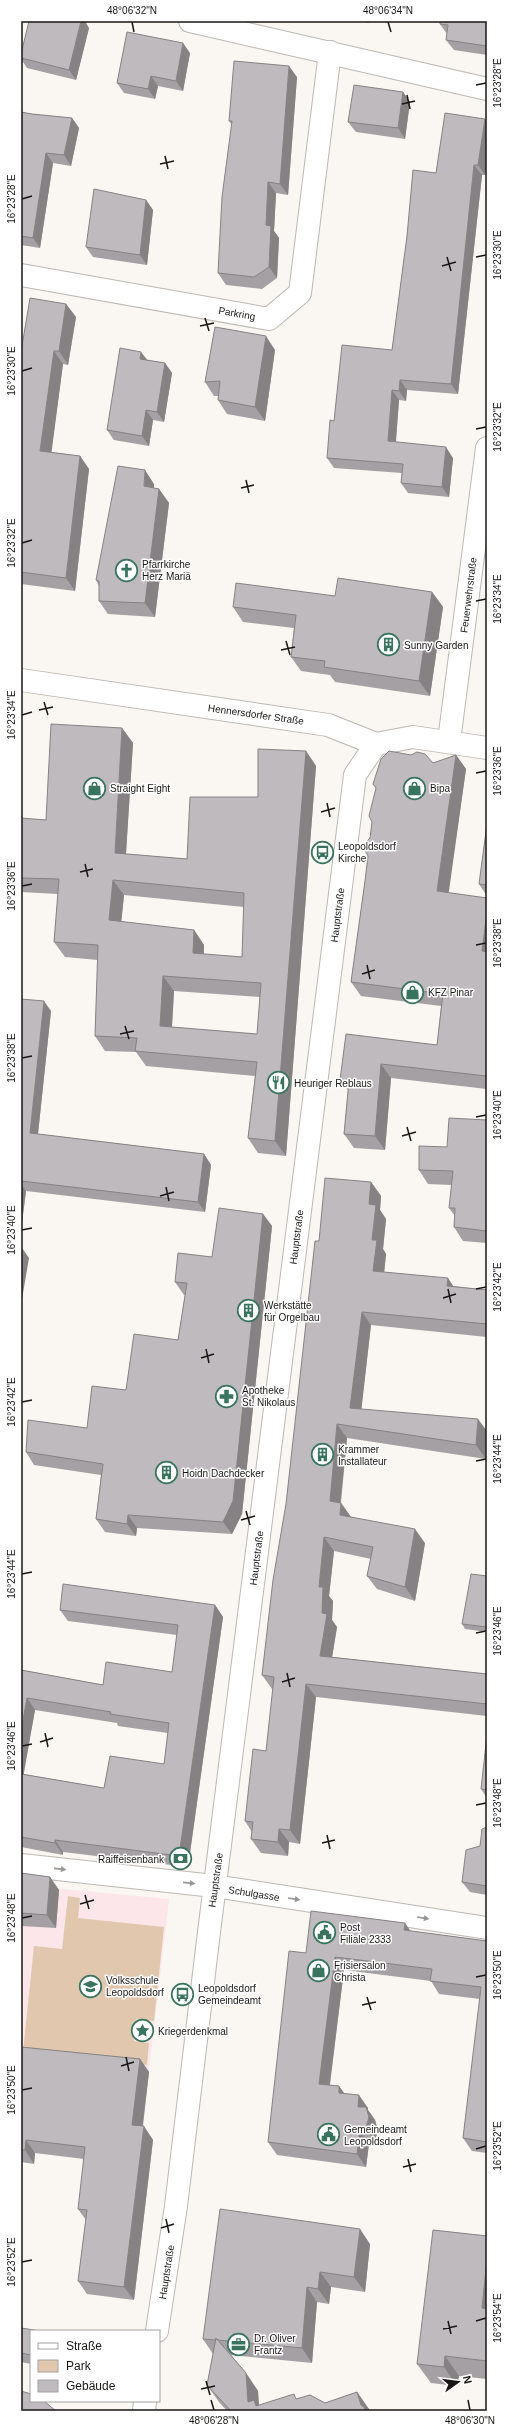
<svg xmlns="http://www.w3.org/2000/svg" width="508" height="2432" font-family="Helvetica,sans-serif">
<rect width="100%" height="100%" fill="#faf6f1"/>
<path fill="#fce6e9" d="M21,1885L169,1899L141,2138L21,2125Z"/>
<path fill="#e0c7ae" d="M68,1896L80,1898L78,1918L164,1927L154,2021L136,2019L134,2041L149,2043L147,2065L23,2052L34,1946L62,1949Z"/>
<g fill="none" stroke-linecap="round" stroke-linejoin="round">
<defs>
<path id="street" d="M190,21L487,89
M21,275L269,319L300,293L330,52
M449,741L487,448
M21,1865L214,1886L487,1928"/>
<path id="secondary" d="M21,680L328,725L376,744L413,737L487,748
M157,2331L176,2206L209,1932L355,775L376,744
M144,2411L145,2401"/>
</defs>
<use href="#street" stroke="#bcb8b3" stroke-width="24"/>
<use href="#secondary" stroke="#bcb8b3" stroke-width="24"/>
<use href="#street" stroke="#fff" stroke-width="22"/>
<use href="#secondary" stroke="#fff" stroke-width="22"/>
</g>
<path fill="#a4a0a3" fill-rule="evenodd" d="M359,21H369V23Z
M487,21V55L454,50L446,40L447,34L440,24Z
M89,28L76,80L27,68L21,59V54Z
M190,53L183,91L158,86L155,99L124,93L117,83Z
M297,77L288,195L276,193L274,231L279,238L277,278L262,289L226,285L218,273L232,125L229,121Z
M403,92L410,102L405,139L356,132L348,122Z
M21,112L32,114L72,118L79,128L71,166L53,163L40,248L21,245Z
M487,122V160L485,175H482L458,394L407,390L406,401L399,400L396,442L453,458L449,497L408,493L401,483L402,473L334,468L327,458L334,421L392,350L407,236L436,173Z
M146,200L153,210L147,265L93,257L86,247Z
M66,304L76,317L68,365L63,364L51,452L80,456L89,469L75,591L21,584V352Z
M275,350L265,421L227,414L218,400V396H214L205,382Z
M147,360L165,363L172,373L164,422L153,420L149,446L114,440L107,430Z
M154,484V488L159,489L169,503L155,617L108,614L99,601V586L96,580Z
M432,592L443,607L430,696L335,682L330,675L301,671L291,657L294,628L243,622L233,607L335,596Z
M122,728L133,743L126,854L187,859L258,797L306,751L316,766L286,1156L258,1153L248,1138L255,1076L146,1066L136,1052L105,1051L95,1036L98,960L65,957L54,942L58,894L21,892V818L46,820ZM124,895L244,907L242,957L204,954V945L194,930L121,922ZM174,991L260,997L257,1034L172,1027Z
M456,755L466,769L448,893L487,898V1089L391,1078L385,1150L354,1148L344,1134L348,1090L340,1080L346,1034L437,1045L441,1006L361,996L351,982L365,881L370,838L433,763Z
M487,824V896L479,884Z
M21,999L51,1011L38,1134L204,1154L211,1165L205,1212L26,1191L21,1230Z
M487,1120V1243L463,1241L454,1227L455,1216L449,1208L452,1185L428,1184L419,1170L447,1147Z
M371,1182L381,1196L380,1210L386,1219L383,1249L386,1254L384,1272L453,1286L487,1290V1337L371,1325L361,1409L487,1431V1445L486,1459L347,1438L341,1503L351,1517L425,1543L415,1601L377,1589L367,1576L371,1559L334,1551L329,1596L333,1601L332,1620L337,1627L332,1657L487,1674V1716L316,1697L300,1844L289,1842L288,1856L261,1853L251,1839L252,1832L245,1821L266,1751L273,1689H272L262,1675L286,1504L319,1241Z
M263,1214L272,1226L242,1514L232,1534L137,1528L136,1536L105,1532L96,1519L101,1475L34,1465L26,1452L87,1428L178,1340L185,1295H184L175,1282L212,1257Z
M487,1576V1632L465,1629L462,1624Z
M215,1605L223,1617L188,1867L63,1852V1855L21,1847V1670L103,1685L172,1672L177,1635L68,1621L60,1610ZM35,1710L117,1723L118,1726L168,1733L164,1764L104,1788L23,1774Z
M487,1735V1798L481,1789Z
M487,1827V1895L470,1892L462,1882L480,1846Z
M21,1873L50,1877L59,1890L56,1928L21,1926Z
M411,1931L487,1941V2153L472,2151L463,2138L480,1999L439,1994L431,1981L344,1970L330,2085L339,2086L344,2093L368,2108V2110L375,2120L378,2130L375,2141L369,2144L366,2167L277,2155L268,2142L306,1953Z
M21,2047L140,2059L149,2072L143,2126L153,2140L134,2300L87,2294L78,2281L86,2220L78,2209L84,2159L35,2153L34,2164L21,2162Z
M487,2236V2379L459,2376L457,2386L431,2383L417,2364Z
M370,2244L365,2292L331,2287L329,2304L317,2302L312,2363L231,2355L246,2373L258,2391L259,2405L297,2399L325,2403L357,2392L370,2411H227L219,2402L207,2385L213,2354L203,2339Z
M21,2328L31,2331V2364L21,2362Z"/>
<path fill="#868284" d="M81,21H85L89,28L76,80L69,70Z
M183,43L190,53L183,91L176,81Z
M289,66L297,77L288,195L280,184Z
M151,76L158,86L155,99L148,89Z
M403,92L410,102L405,139L398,128Z
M72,118L79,128L71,166L64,155Z
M485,119L487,122V160L485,175L478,165Z
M46,153L53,163L40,248L33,238Z
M474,165L482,175L458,394L451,384Z
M268,182L276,193L274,231L279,238L277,278L269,267L266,225Z
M146,200L153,210L147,265L140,255Z
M66,304L76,317L68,365L59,351Z
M266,336L275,350L265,421L255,407Z
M54,351L63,364L50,464L40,451Z
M141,352L149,362L140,359Z
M165,363L172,373L164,422L157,412Z
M400,380L407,390L406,401L399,391Z
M392,390L399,400L395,451L388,441Z
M146,410L153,420L149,446L142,436Z
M446,447L453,458L449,497L442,487Z
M80,456L89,469L75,591L66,578Z
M145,470L154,484L153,500L144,486Z
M159,489L169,503L155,617L145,603Z
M432,592L443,607L430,696L419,681Z
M122,728L133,743L125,868L115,853Z
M306,751L316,766L286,1156L275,1141Z
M456,755L466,769L447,905L437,891Z
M113,880L124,895L120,935L109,920Z
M487,912V958L482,951Z
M194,930L204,945L203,968L193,953Z
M163,976L174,991L171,1041L160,1026Z
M44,1001L51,1011L37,1143L30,1133Z
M381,1064L391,1078L385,1150L375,1136Z
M204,1154L211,1165L205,1212L198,1202Z
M371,1182L381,1196L380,1210L386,1219L383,1249L386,1254L383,1285L373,1271L372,1240L369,1204Z
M21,1184L26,1191L21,1230Z
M263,1214L272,1226L242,1514L232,1534L223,1522Z
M22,1248L29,1258L21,1305V1252Z
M448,1278L457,1292L447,1286Z
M362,1312L371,1325L360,1422L350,1408Z
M478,1419L487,1431V1445L486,1459L476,1445Z
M337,1424L347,1438L339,1515L330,1501Z
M341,1503L351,1517L350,1529L340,1515Z
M128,1515L137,1528L136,1536L127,1524Z
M415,1529L425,1543L415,1601L405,1587Z
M324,1537L334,1551L329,1596L333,1601L332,1620L337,1627L330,1670L320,1656L322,1613L319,1587Z
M215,1605L223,1617L188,1867L179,1856Z
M306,1684L316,1697L300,1844L290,1830Z
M27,1698L35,1710L22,1784L21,1783V1731Z
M279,1829L289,1842L288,1856L278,1842Z
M55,1840L63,1852V1855L55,1843Z
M50,1877L59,1890L56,1928L47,1915Z
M405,1923L414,1936L404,1930Z
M335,1957L344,1970L328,2097L319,2084Z
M140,2059L149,2072L141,2138L132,2125Z
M339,2086L348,2099L339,2093Z
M359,2095L368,2108V2110L375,2120L378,2130L375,2141L366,2128L358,2107Z
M144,2126L153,2140L134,2300L124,2287Z
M360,2131L369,2144L366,2167L357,2154Z
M26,2140L35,2153L34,2164L25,2150Z
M360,2229L370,2244L365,2292L354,2277Z
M487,2259V2316L482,2308Z
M320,2272L331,2287L329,2304L318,2289Z
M307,2287L317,2302L312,2363L302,2348Z
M445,2356L459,2376L457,2386L444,2367Z
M246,2373L258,2391L259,2408L248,2402Z
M357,2392L369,2409L370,2411H365L361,2405Z"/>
<path fill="#bfbabd" stroke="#868284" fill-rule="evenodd" d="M29,21H81L69,70L21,58V54Z
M440,21H487V46L446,40L448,25L440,24Z
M127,32L183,43L176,81L151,76L148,89L117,83Z
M234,61L289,66L280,184L268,182L266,225L271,226L269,267L254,277L218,273L222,197L232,121H229Z
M354,85L403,92L398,128L348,122Z
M21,112L32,114L72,118L64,155L46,153L33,238L21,236Z
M445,113L485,119L478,165H474L451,384L400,380L399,391L392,390L388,441L446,447L442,487L401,483L403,464L327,458L330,420L334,421L342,345L392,350L407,236L413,170L436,173Z
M94,189L146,200L140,255L86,247Z
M30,298L66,304L59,351H54L40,451L80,456L66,578L21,572V352Z
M215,327L266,336L255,407L218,400L220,381L205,382Z
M120,348L141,352L140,359L165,363L157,412L146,410L142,436L107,430Z
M118,466L145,470L144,486L159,489L145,603L99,601V581L96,580Z
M338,578L432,592L419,681L324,667L325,661L291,657L296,615L233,607L236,583L335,596Z
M51,724L122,728L115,853L187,859L190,797H258V749L306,751L275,1141L248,1138L257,1062L135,1051L137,1038L95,1036L98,945L54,942L59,879L21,878V818L46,820ZM113,880L244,893L242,957L193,953L194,930L109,920ZM163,976L261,983L257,1034L160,1026Z
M389,751L411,755L417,752L425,754L433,763L456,755L437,891L487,898V912L482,951L487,952V1067L486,1076L381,1064L375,1136L344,1134L349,1081L340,1080L346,1034L437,1045L443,994L351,982L365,881L368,856L365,850L367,841L370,838L372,822L369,816L376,788L373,784L381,759Z
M487,824V885L479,884Z
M21,999L44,1001L30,1133L204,1154L198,1202L21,1181Z
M449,1118L487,1120V1231L454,1227L455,1208H449L453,1171L419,1170V1146L447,1147Z
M325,1178L371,1182L369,1204L376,1205L372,1240H377L373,1271L448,1278L447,1286L487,1290V1324L362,1312L350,1408L478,1419L476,1445L337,1424L330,1501L341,1503L340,1515L415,1529L405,1587L367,1576L373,1547L324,1537L319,1587H323L322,1613L327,1614L320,1656L487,1674V1704L306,1684L290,1830L279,1829L278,1842L251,1839L253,1822L245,1821L253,1749L266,1751L274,1677L262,1675L273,1580L286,1504L315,1241H319Z
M219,1208L263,1214L233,1501L223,1522L128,1515L127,1524L96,1519L103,1464L26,1452L28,1420L87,1428L92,1386L126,1390L134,1334L178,1340L187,1283L175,1282L178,1253L212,1257Z
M471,1574L487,1576V1627L462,1624Z
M63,1584L215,1605L179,1856L55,1840V1843L21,1837V1774L104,1788L110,1756L164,1764L169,1723L110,1714L111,1712L27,1698L21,1731V1670L103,1685L106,1662L172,1672L178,1625L60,1610Z
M487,1735V1790L481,1789Z
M487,1827V1886L462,1882L466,1850L480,1846L482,1829Z
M21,1873L50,1877L47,1915L21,1913Z
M311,1911L405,1923L404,1930L487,1941V2142L463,2138L481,1987L430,1981L432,1969L335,1957L319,2084L339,2086V2093L359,2095L358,2107H366L369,2117L366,2128L360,2131L357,2154L268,2142L289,1951L306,1953Z
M21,2047L140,2059L132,2125L144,2126L124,2287L78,2281L87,2210L78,2209L85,2147L26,2140L25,2150H21Z
M220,2209L360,2229L354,2277L320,2272L318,2289L307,2287L302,2348L218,2340L216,2338V2340L203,2339Z
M433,2230L487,2236V2259L482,2308L487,2309V2361L445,2356L444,2367L417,2364Z
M21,2328L41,2331H31V2355L21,2353Z
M216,2338L246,2373L248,2402L254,2400L256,2406L294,2394L296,2399L310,2395L325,2403L357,2392L361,2405L364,2407L365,2411H231L207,2385Z
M21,2391L31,2394V2401H44L56,2411H21Z"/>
<defs><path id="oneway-solid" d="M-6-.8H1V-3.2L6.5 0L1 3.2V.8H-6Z"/></defs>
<g fill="#979796">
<use href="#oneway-solid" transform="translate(60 1869) rotate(6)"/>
<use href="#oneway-solid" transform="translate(189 1883) rotate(6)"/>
<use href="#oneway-solid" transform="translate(294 1899) rotate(9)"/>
<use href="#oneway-solid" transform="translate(423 1918) rotate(9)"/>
</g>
<path fill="none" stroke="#181715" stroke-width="1.5" d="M132,22L134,32M388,22L391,32M476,85L486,83M407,95L410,109M402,104L415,101M165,156L168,169M160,164L174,161M22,199L32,196M447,257L451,271M476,257L486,255M442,266L456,262M205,318L209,331M200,326L214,323M22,371L32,368M476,429L486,427M246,480L249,493M241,488L254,485M22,543L32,540M476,601L486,599M286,641L290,655M281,650L295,647M44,702L48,715M39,710L53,707M22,715L32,712M476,773L486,771M327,803L330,817M321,812L335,808M85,864L88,877M80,872L93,869M22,886L32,884M476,945L486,943M367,965L370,979M362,974L375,970M125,1026L129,1039M120,1034L134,1031M22,1058L32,1056M476,1117L486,1115M407,1127L411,1141M402,1136L416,1132M166,1187L169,1201M160,1196L174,1192M22,1230L32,1228M448,1289L451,1303M476,1289L486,1287M443,1298L456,1294M206,1349L209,1363M201,1358L214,1354M22,1402L32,1400M476,1461L486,1459M246,1511L250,1525M241,1520L255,1516M22,1574L32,1572M476,1633L486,1631M287,1673L290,1687M282,1682L295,1678M45,1733L48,1747M40,1742L53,1738M22,1746L32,1744M476,1805L486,1803M327,1835L330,1849M322,1843L335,1840M85,1895L89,1909M80,1904L94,1900M22,1918L32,1916M476,1977L486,1975M367,1997L371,2010M362,2005L376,2002M126,2057L129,2071M121,2066L134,2062M22,2090L32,2088M476,2149L486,2146M408,2159L411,2172M403,2167L416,2164M166,2219L169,2233M161,2228L174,2224M22,2262L32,2260M448,2321L451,2334M476,2321L486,2318M443,2329L457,2326M206,2381L210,2395M201,2389L215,2386M211,2400L214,2410M468,2400L470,2410"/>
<defs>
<symbol id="church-ring" viewBox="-11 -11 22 22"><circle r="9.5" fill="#fff" stroke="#38745e" stroke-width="1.5"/><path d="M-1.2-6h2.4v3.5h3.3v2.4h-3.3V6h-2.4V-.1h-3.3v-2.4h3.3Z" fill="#38745e"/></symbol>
<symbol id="building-ring" viewBox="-11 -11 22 22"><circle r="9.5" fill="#fff" stroke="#38745e" stroke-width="1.5"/><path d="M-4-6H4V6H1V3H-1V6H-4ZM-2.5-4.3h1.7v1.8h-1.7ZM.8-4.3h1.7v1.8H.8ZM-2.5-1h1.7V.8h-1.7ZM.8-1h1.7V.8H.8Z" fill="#38745e"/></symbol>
<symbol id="shop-ring" viewBox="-11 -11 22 22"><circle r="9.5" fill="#fff" stroke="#38745e" stroke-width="1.5"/><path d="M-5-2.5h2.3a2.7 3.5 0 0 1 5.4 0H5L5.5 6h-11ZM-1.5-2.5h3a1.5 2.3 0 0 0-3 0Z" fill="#38745e"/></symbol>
<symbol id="bus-ring" viewBox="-11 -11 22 22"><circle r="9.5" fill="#fff" stroke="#38745e" stroke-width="1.5"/><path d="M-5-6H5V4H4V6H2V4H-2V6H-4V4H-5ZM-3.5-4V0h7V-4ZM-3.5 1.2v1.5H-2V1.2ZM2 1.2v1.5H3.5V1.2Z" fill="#38745e"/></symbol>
<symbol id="restaurant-ring" viewBox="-11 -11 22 22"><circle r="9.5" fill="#fff" stroke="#38745e" stroke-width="1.5"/><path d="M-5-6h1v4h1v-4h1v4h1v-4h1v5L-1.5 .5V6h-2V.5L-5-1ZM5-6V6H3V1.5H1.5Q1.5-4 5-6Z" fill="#38745e"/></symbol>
<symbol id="pharmacy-ring" viewBox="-11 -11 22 22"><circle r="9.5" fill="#fff" stroke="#38745e" stroke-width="1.5"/><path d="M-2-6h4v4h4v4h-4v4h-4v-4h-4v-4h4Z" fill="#38745e"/></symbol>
<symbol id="bank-ring" viewBox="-11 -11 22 22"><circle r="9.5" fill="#fff" stroke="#38745e" stroke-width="1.5"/><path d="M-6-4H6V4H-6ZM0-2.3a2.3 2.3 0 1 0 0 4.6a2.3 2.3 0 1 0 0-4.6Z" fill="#38745e"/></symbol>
<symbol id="civic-ring" viewBox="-11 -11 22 22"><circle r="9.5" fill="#fff" stroke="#38745e" stroke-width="1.5"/><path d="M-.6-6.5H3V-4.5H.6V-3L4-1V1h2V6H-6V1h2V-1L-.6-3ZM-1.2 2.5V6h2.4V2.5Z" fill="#38745e"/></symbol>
<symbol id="school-ring" viewBox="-11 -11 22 22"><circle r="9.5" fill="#fff" stroke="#38745e" stroke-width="1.5"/><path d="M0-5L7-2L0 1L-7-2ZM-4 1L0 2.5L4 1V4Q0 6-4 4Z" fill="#38745e"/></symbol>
<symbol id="sight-ring" viewBox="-11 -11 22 22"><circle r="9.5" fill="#fff" stroke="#38745e" stroke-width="1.5"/><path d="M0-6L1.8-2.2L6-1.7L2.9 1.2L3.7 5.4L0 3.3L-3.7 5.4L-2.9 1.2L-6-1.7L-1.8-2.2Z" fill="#38745e"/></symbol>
<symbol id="office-ring" viewBox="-11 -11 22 22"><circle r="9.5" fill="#fff" stroke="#38745e" stroke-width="1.5"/><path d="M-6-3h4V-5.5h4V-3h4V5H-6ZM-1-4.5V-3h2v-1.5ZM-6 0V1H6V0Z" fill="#38745e"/></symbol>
</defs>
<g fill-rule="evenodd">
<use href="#church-ring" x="114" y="558" width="25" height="25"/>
<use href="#building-ring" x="376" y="632" width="25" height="25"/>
<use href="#shop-ring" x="82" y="776" width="25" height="25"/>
<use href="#shop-ring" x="402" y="776" width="25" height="25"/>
<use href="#bus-ring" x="310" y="840" width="25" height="25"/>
<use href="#shop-ring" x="400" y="980" width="25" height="25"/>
<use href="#restaurant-ring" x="266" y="1070" width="25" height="25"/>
<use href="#building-ring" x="236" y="1298" width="25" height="25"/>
<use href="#pharmacy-ring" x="214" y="1384" width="25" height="25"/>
<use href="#building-ring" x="310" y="1442" width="25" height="25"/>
<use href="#building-ring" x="154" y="1460" width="25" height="25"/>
<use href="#bank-ring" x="168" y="1846" width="25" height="25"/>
<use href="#civic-ring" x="312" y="1920" width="25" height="25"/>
<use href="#shop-ring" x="306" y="1958" width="25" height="25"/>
<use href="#school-ring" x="78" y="1974" width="25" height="25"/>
<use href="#bus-ring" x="170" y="1982" width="25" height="25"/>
<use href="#sight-ring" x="130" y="2018" width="25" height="25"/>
<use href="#civic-ring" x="316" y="2122" width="25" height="25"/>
<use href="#office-ring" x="226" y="2332" width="25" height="25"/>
</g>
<g text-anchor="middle" stroke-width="3" stroke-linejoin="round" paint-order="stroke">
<g font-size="10" fill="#181715" stroke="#fff">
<text transform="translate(237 313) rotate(10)" y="4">Parkring</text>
<text transform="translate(468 595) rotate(-83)" y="4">Feuerwehrstraße</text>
<text transform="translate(256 714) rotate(8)" y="4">Hennersdorfer Straße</text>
<text transform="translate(337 915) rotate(-83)" y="4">Hauptstraße</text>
<text transform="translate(296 1237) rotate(-83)" y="4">Hauptstraße</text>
<text transform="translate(256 1558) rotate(-83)" y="4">Hauptstraße</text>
<text transform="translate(215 1880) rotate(-82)" y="4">Hauptstraße</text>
<text transform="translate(254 1893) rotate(9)" y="4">Schulgasse</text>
<text transform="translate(166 2272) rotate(-81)" y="4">Hauptstraße</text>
</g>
<g font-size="10" fill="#181715" stroke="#fff" text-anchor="start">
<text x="142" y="568">Pfarrkirche<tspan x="142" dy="12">Herz Mariä</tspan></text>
<text x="404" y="649">Sunny Garden</text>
<text x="110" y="792">Straight Eight</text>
<text x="430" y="792">Bipa</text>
<text x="338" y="850">Leopoldsdorf<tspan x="338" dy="12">Kirche</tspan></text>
<text x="428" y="996">KFZ Pinar</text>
<text x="294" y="1087">Heuriger Reblaus</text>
<text x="264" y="1309">Werkstätte<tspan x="264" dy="12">für Orgelbau</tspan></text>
<text x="242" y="1394">Apotheke<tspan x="242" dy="12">St. Nikolaus</tspan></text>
<text x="338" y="1453">Krammer<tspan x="338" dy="12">Installateur</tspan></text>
<text x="182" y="1477">Hoidn Dachdecker</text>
<text x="164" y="1863" text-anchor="end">Raiffeisenbank</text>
<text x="340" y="1931">Post<tspan x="340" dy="12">Filiale 2333</tspan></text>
<text x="334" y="1969">Frisiersalon<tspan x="334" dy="12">Christa</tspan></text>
<text x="106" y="1984">Volksschule<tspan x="106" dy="12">Leopoldsdorf</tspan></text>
<text x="198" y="1992">Leopoldsdorf<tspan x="198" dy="12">Gemeindeamt</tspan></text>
<text x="158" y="2035">Kriegerdenkmal</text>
<text x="344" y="2133">Gemeindeamt<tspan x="344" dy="12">Leopoldsdorf</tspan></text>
<text x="254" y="2342">Dr. Oliver<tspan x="254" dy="12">Frantz</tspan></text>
</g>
</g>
<rect width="508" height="2432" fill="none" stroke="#ffffff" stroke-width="44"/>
<rect x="30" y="2330" width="130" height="72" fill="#ffffff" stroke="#a3a2a1"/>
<rect x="38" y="2343" width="20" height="6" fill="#ffffff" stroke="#a3a2a1"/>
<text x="66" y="2350" font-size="12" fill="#181715">Straße</text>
<rect x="38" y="2360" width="20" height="12" fill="#e0c7ae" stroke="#a3a2a1"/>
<text x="66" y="2370" font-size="12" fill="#181715">Park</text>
<rect x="38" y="2380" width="20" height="12" fill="#bfbabd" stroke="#a3a2a1"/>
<text x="66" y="2390" font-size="12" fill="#181715">Gebäude</text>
<g transform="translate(458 2382) rotate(76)" stroke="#ffffff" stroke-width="3" paint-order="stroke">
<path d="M0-3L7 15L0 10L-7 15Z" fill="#181715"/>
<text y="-6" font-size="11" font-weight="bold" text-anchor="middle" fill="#181715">N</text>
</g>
<rect x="22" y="22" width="464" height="2388" fill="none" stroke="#181715" stroke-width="1.5"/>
<g font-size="10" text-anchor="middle" fill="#181715">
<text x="132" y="14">48°06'32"N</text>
<text x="388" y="14">48°06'34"N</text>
<text transform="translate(497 83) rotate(-90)" y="4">16°23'28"E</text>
<text transform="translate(11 199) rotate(-90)" y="4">16°23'28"E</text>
<text transform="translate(497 255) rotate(-90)" y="4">16°23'30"E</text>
<text transform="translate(11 371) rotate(-90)" y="4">16°23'30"E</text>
<text transform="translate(497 427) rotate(-90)" y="4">16°23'32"E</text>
<text transform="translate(11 543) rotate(-90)" y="4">16°23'32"E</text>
<text transform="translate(497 599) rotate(-90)" y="4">16°23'34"E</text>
<text transform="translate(11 715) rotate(-90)" y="4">16°23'34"E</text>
<text transform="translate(497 771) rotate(-90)" y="4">16°23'36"E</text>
<text transform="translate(11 886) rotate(-90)" y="4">16°23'36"E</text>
<text transform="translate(497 943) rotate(-90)" y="4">16°23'38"E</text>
<text transform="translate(11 1058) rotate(-90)" y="4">16°23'38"E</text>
<text transform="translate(497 1115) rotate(-90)" y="4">16°23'40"E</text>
<text transform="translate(11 1230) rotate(-90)" y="4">16°23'40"E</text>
<text transform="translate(497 1287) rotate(-90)" y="4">16°23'42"E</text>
<text transform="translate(11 1402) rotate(-90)" y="4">16°23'42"E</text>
<text transform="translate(497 1459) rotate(-90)" y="4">16°23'44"E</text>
<text transform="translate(11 1574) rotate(-90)" y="4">16°23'44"E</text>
<text transform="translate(497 1631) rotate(-90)" y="4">16°23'46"E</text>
<text transform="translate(11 1746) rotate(-90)" y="4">16°23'46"E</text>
<text transform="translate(497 1803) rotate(-90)" y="4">16°23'48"E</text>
<text transform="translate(11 1918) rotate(-90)" y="4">16°23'48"E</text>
<text transform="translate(497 1975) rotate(-90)" y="4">16°23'50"E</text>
<text transform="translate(11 2090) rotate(-90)" y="4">16°23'50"E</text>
<text transform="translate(497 2146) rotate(-90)" y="4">16°23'52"E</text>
<text transform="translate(11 2262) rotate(-90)" y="4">16°23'52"E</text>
<text transform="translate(497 2318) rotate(-90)" y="4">16°23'54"E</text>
<text x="214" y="2424">48°06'28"N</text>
<text x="470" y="2424">48°06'30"N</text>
</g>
</svg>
